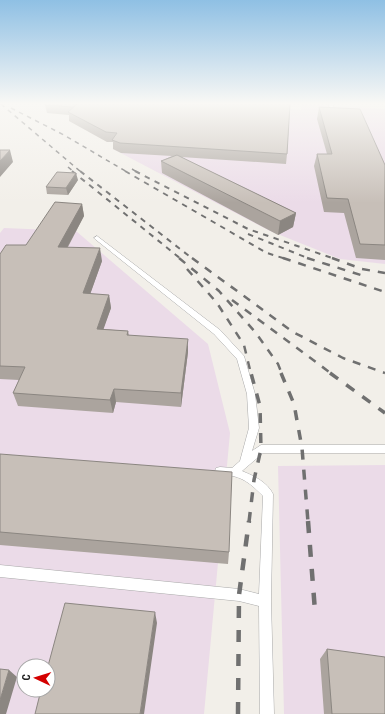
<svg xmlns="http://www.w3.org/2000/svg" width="385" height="714" font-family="'Roboto Condensed',sans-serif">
<rect width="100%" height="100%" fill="#f2efe9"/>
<!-- industrial -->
<path fill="#ebdbe8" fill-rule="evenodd" d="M302,104l83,5v155l-45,-5 -70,-28 -157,-82 5,-6 -7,-1 178,-33 12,1z
M4,228l72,3 132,113 22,89 -26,281h-204v-481zM24,666h24v24h-24z
M385,465v249h-101l-6,-248z"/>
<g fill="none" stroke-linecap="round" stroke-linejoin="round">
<defs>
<path id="lane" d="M329,104h4v8l-3,-1z
M97,236l123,94 24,26 11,38 4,34 -7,23 9,-6h124v8h-122l-21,18c12,5 25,11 31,23l-2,107 3,113h-14l-1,-108 -20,-5 -239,-24v-12l239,24 20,5 4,-98c-9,-9 -17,-17 -30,-20 -6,-1 -11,0 -17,-2l-1,-3 1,-3 4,-1 12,1 8,-7 9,-33 -2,-34 -10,-35 -23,-25 -119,-95 -1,-1z"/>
</defs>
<!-- lane casing -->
<use href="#lane" stroke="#a9a9a9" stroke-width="1"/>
<!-- lane -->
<use href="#lane" fill="#fff" fill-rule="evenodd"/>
<!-- rail-far4 -->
<path stroke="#707070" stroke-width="1.5" stroke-dasharray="4.5 4.5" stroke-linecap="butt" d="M1,104l80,68
M11,108l53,27 63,37
M68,167l6,5
M132,169l5,3"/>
<!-- rail-far3 -->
<path stroke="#707070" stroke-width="2" stroke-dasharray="5.5 5.5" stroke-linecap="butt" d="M72,171l109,88
M80,171l113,88
M125,171l142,82 19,6
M135,171l113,58 87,30
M248,234l62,25"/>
<!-- rail-far2 -->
<path stroke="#707070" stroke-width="2.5" stroke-dasharray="8 8" stroke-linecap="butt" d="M179,258l40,33 37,42 22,31 4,10
M192,258l101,74 50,26 42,15
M283,258l102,34
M307,258l60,19
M332,258l30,11 23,4
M187,269l30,34 27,42 7,29
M232,300l100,74"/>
<!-- rail-far1 -->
<path stroke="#707070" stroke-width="3.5" stroke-dasharray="10 10" stroke-linecap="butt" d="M281,373l13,31 8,44 6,74
M330,373l55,40
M249,522l5,-42 7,-31 -1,-43 -9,-33"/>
<!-- rail -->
<path stroke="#707070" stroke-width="4.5" stroke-dasharray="12 12" stroke-linecap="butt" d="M308,521l7,90
M238,714l1,-119 10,-74"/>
</g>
<!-- wall -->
<path fill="#aba49e" d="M290,104l-3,50 -1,10 -105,-7 115,56 -3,14 -15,8 -116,-62 -1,-12 11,-5 -51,-3 -8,-4v-7h-6l-38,-21v-6l-22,-2 -2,-8z
M319,107l66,58v95l-29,-2 -12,-45 -20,-1 -10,-46 3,-12h10l-10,-35z
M78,180l-10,15 -21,-1 -1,-7z
M82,204l2,12 -16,31 34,14 -12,33 19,1 2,13 -8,21 25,2 1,4 59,17 -7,55 -65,-5 -3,11 -95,-7 -5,-13 6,-13 -19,-1v-125l26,-9z
M0,454l229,98 -1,12 -228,-19z
M327,649l58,65h-61l-4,-55z"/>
<!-- shaded-wall -->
<path fill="#8b8681" d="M10,150l3,12 -13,15v-16z
M76,173l2,7 -10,15 -2,-7z
M82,204l2,12 -23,43 -3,-12z
M296,213l-3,14 -15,8 2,-14z
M100,248l2,13 -16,45 -3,-13z
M109,295l2,13 -12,34 -2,-13z
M188,339v13l-7,55v-14z
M114,389l2,13 -3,11 -3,-13z
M155,612l2,11 -13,91h-4z
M9,670l8,7 -11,37h-6v-14z"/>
<!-- building -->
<path fill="#c7bfb8" stroke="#8b8681" d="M47,104h30l-4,3 -28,-2z
M77,104h213l-3,50 -167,-11 -8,-3 5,-7 -11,-1 -38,-20z
M319,107l41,2 25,56v80l-25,-1 -12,-45 -21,-1 -10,-44h15z
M0,150h10l-10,11z
M177,155l119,58 -16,8 -119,-60z
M57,172l19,1 -10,15 -20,-1z
M55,202l27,2 -24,43 42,1 -17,45 26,2 -12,34 31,2 -1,4 61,4 -7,54 -67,-4 -4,11 -97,-7 12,-26 -25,-1v-112l6,-9h20z
M0,454l232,18 -3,80 -229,-20z
M65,603l90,9 -15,102h-105l6,-24h7v-24z
M327,649l58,8v57h-53z
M0,669l9,1 -9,30z"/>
<!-- sky -->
<linearGradient id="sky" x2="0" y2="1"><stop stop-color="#8fc0e4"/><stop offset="0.51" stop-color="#f9f8f5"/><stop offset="1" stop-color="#f9f8f5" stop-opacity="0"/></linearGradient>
<rect width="385" height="203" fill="url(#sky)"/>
<!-- north arrow -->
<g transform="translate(36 678) rotate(274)"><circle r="19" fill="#ffffff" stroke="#a7a7a7"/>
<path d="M0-3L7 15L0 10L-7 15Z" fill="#d40000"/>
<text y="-6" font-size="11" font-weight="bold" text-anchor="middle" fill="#222222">С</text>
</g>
</svg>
